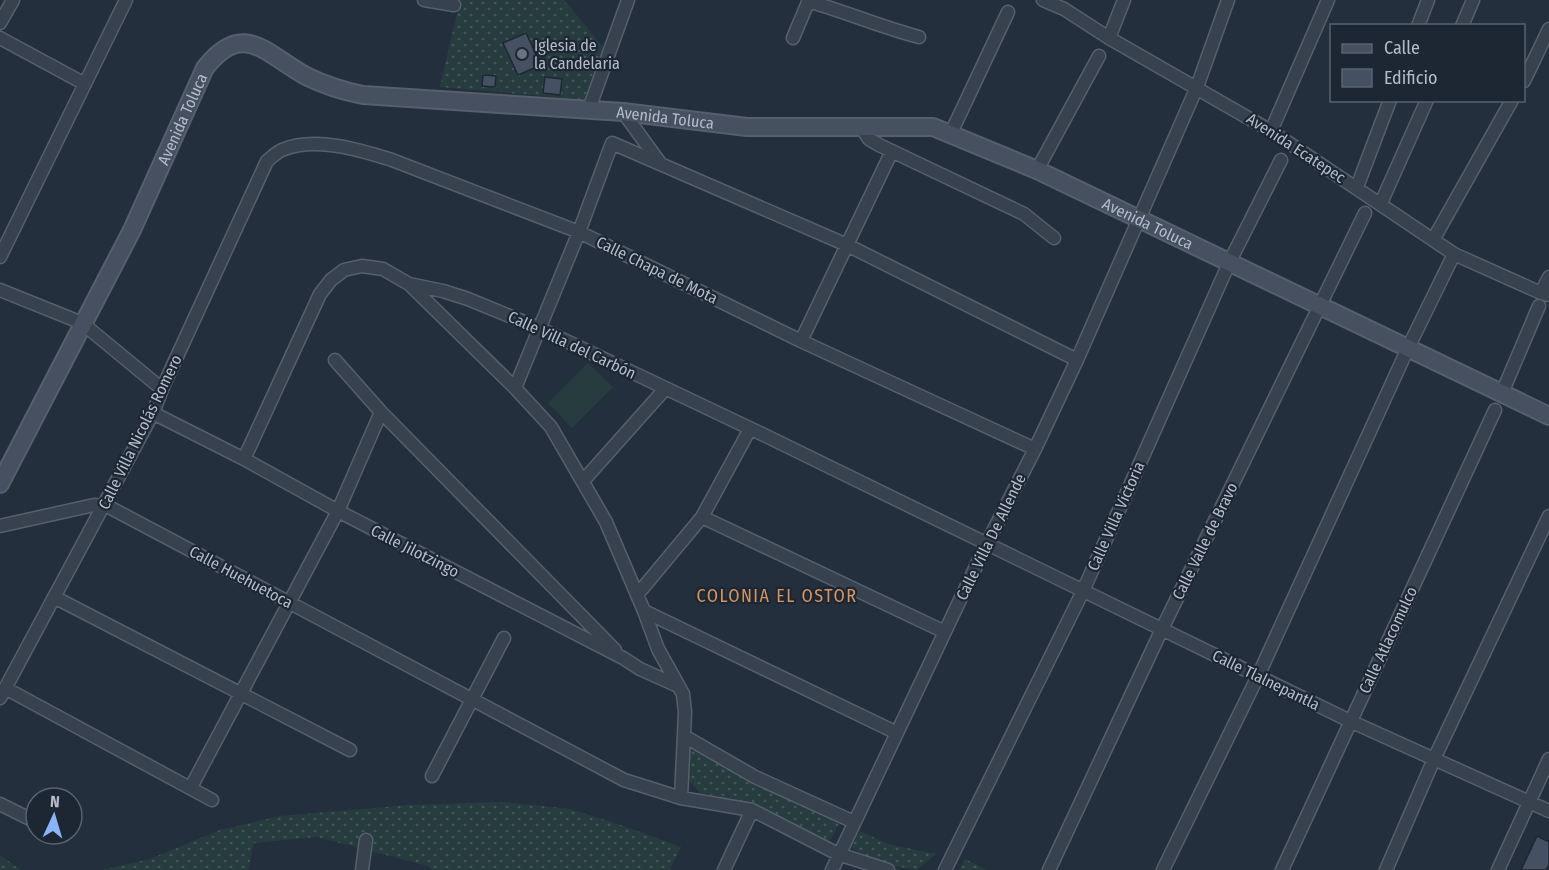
<svg xmlns="http://www.w3.org/2000/svg" width="1549" height="870" font-family="'Fira Sans Condensed',sans-serif">
<defs>
<pattern id="grass-dots" width="8" height="8" patternUnits="userSpaceOnUse" patternTransform="scale(1.5)"><rect width="8" height="8" fill="#263c3f"/><path d="M2 2h.1M6 6h.1" fill="none" stroke="#435659" stroke-width="1.8" stroke-linecap="round"/></pattern>
</defs>
<rect width="100%" height="100%" fill="#242f3e"/>
<!-- grass -->
<path fill="url(#grass-dots)" d="M460,0h104l40,48 -14,52 -150,-13z
M690,745l150,77 -11,21 -73,-38 -56,-12 -12,-14z
M503,802l67,7 48,15 63,23 -12,23h-236l-5,-4 -111,-29 -63,6 -6,27h-146l48,-11 70,-29 60,-14 130,-11z
M860,831l28,13 48,10 -19,16 -34,-6 -32,-16z
M0,855l21,15h-21z
M965,859l22,11h-28z"/>
<!-- pitch -->
<path fill="#263c3f" d="M588,363l25,24 -41,41 -24,-25z"/>
<!-- building -->
<path fill="#455162" stroke="#1f2835" stroke-width="1.5" d="M526,33l15,32 -23,10 -15,-32z
M483,75l13,1 -1,11 -13,-1z
M545,77l17,2 -2,16 -17,-2z
M1537,836l12,6v23l-3,5h-25z"/>
<g fill="none" stroke-linecap="round" stroke-linejoin="round">
<defs>
<path id="street" d="M424,0l30,5
M1043,0l21,9 45,29 162,93 183,123 87,39 8,2
M808,1c38,11 73,26 111,36
M0,23l13,-23
M1418,26l10,-26
M1462,26l11,-26
M0,38l85,46
M793,38l16,-38
M1109,38l15,-38
M1524,81l25,-52
M589,109l39,-109
M623,112l37,51
M861,127l8,12 10,6 145,69 30,24
M1271,131l57,-131
M951,133l57,-121
M1037,170l62,-114
M1357,187l33,-87
M1381,203l46,-103
M1433,240l79,-140
M0,257l126,-257
M410,285l105,103 36,39 55,95 38,89 14,38 25,45 2,18 -4,86
M0,290l82,33 80,66
M1541,293l8,-16
M801,341l91,-190
M335,360l46,52 234,238
M515,388l64,-156 33,-89 235,102 230,115
M1502,393l37,-87
M153,413l91,46 94,52 285,147 17,11 38,17
M244,459l76,-165 11,-14 13,-10 18,-4 21,3 26,15 34,7 25,8 73,30 221,105 588,287 199,90
M583,481l82,-92
M702,517l243,115
M0,526l94,-21 15,2 515,273 57,18 71,12 86,44 50,16
M637,595l65,-78 48,-88
M54,597l296,153
M644,611l253,122
M5,688l207,112
M0,698l153,-285 9,-24 105,-228c5,-4 10,-9 15,-11 34,-14 78,0 110,10l187,72 222,109 234,108
M684,736l71,41 99,45
M432,776l72,-138
M191,787l147,-276 43,-99
M0,804l36,18
M362,870l4,-30
M724,870l28,-60
M832,870l155,-327 48,-94 42,-89 120,-273 31,-87
M945,870l138,-279 147,-330 51,-101
M1049,870l113,-241 203,-416
M1163,870l95,-194 150,-328 46,-94
M1282,870l213,-460
M1386,870l48,-111 115,-243
M1498,870l51,-111"/>
<g id="secondary">
<path id="s1" d="M0,484l132,-254 73,-162c38,-49 61,-14 101,8 18,9 37,15 57,19l260,17 124,15h186l104,43 512,246"/>
</g>
</defs>
<!-- street casing -->
<use href="#street" stroke="#565f6c" stroke-width="15"/>
<!-- secondary casing -->
<use href="#secondary" stroke="#565f6c" stroke-width="20"/>
<!-- street -->
<use href="#street" stroke="#38414e" stroke-width="12"/>
<!-- secondary -->
<use href="#secondary" stroke="#465061" stroke-width="16"/>
</g>
<!-- markers -->
<circle fill="#6b7280" stroke="#1d2633" stroke-width="2" cx="522" cy="54" r="6"/>
<g text-anchor="middle" dominant-baseline="central" stroke-width="4.5" stroke-linejoin="round" paint-order="stroke">
<!-- poi labels -->
<g font-size="16" fill="#b4bcc9" stroke="#1d2633" text-anchor="start">
<text x="534" y="45">Iglesia de<tspan x="534" dy="18">la Candelaria</tspan></text>
</g>
<!-- street labels -->
<g font-size="16" fill="#b4bcc9" stroke="#1d2633">
<text stroke="none"><textPath href="#s1" startOffset="946">Avenida Toluca</textPath></text>
<text stroke="none"><textPath href="#s1" startOffset="408">Avenida Toluca</textPath></text>
<text transform="translate(1296 148) rotate(33)">Avenida Ecatepec</text>
<text stroke="none"><textPath href="#s1" startOffset="1450">Avenida Toluca</textPath></text>
<text transform="translate(657 270) rotate(26)">Calle Chapa de Mota</text>
<text transform="translate(572 345) rotate(25)">Calle Villa del Carbón</text>
<text transform="translate(140 432) rotate(-64)">Calle Villa Nicolás Romero</text>
<text transform="translate(1116 516) rotate(-66)">Calle Villa Victoria</text>
<text transform="translate(991 537) rotate(-64)">Calle Villa De Allende</text>
<text transform="translate(1205 541) rotate(-64)">Calle Valle de Bravo</text>
<text transform="translate(415 551) rotate(27)">Calle Jilotzingo</text>
<text transform="translate(241 577) rotate(28)">Calle Huehuetoca</text>
<text transform="translate(1388 640) rotate(-65)">Calle Atlacomulco</text>
<text transform="translate(1266 680) rotate(26)">Calle Tlalnepantla</text>
</g>
<!-- neighbourhood labels -->
<g font-size="18" letter-spacing="1.5" fill="#d59563" stroke="#1d2633">
<text x="777" y="596">COLONIA EL OSTOR</text>
</g>
</g>
<!-- legend -->
<rect x="1330" y="24" width="195" height="78" fill="#1d2633" stroke="#59626f" stroke-width="1.5"/>
<rect x="1342" y="44" width="30" height="9" fill="#465061" stroke="#59626f" stroke-width="1.5"/>
<text x="1384" y="54" font-size="18" fill="#b4bcc9">Calle</text>
<rect x="1342" y="69" width="30" height="18" fill="#455162" stroke="#59626f" stroke-width="1.5"/>
<text x="1384" y="84" font-size="18" fill="#b4bcc9">Edificio</text>
<!-- north arrow -->
<g transform="translate(54 816) rotate(4)"><circle r="28" fill="#1d2633" stroke="#59626f" stroke-width="1.5"/>
<path d="M0-4.5L10 22L0 15L-10 22Z" fill="#8ab4f8"/>
<text y="-9" font-size="16" font-weight="bold" text-anchor="middle" fill="#b4bcc9">N</text>
</g>
</svg>
